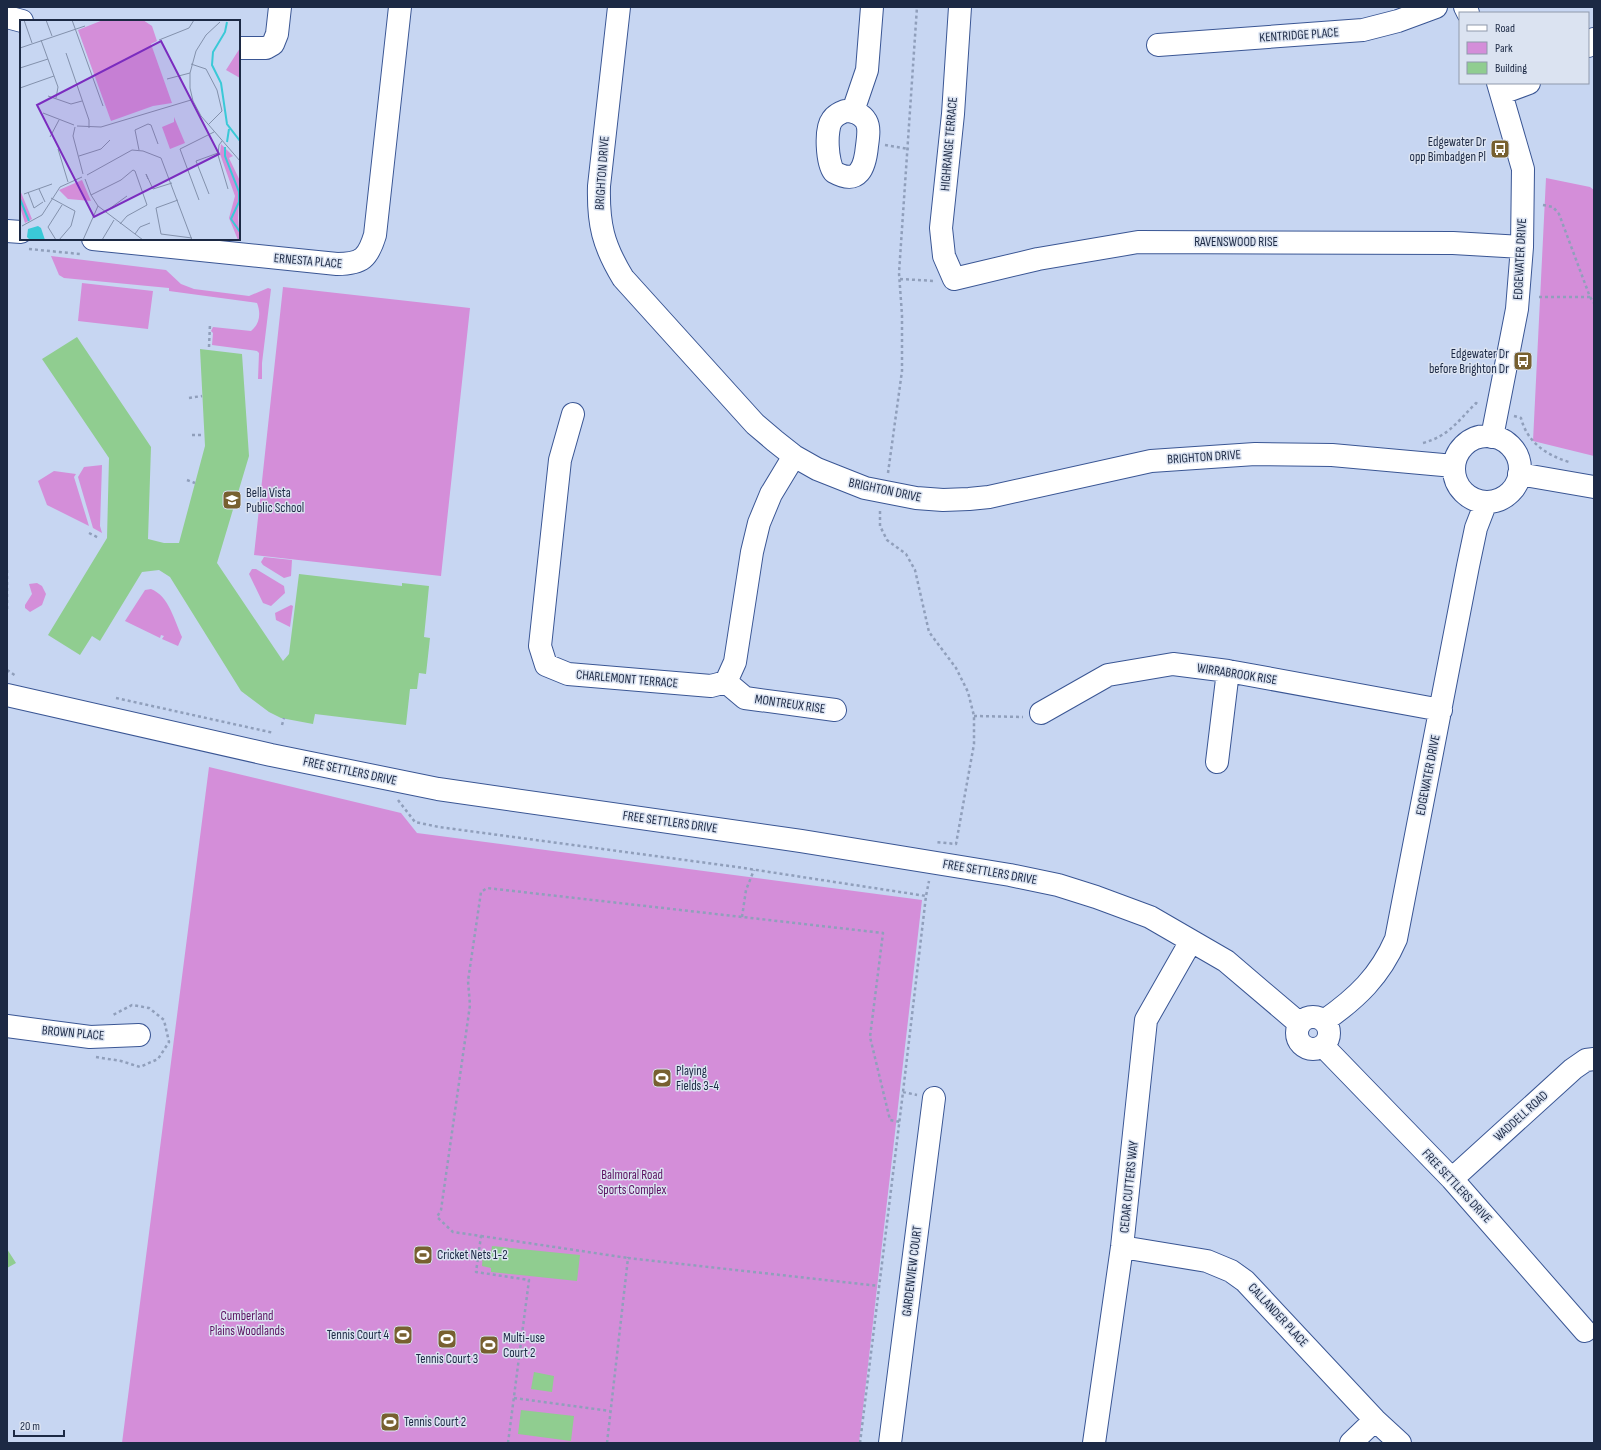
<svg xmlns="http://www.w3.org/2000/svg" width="1601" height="1450" font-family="'Sofia Sans Condensed',sans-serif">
<rect width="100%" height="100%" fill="#c7d6f2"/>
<!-- green -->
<path fill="#d48ed9" d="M1546,178l44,9 4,3v266l-61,-15z
M51,256l115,14 15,14 13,5 55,7 19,-8 3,1 -9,74v16h-4l1,-26 -2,-2 -45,-6 1,-12 -2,-2 2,-4 38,4c9,-7 10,-18 6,-28l-88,-12v-3l-105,-10 -5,-3z
M82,283l71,8 -5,38 -70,-8z
M283,287l187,21 -29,268 -187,-21z
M102,465l-2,61 2,7 -9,-5 -15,-51 6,-10z
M54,471l22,3 -2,3 15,49 -42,-21 -9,-24z
M264,557l28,3 -1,16 -7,2 -21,-13 -2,-3z
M252,569h4l28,17 1,7 -14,13 -8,-3 -14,-29z
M37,583l5,3 4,8 -4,11 -12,7 -5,-4v-3l7,-11 -3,-10z
M151,589c18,7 23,31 31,48l-4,9 -16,-7 2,-3 -3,-1 -1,3 -35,-17 20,-31z
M291,605l2,1 -3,21 -14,-7 -1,-7z
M209,767l192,46 16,20 505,67 -63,543h-737z"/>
<!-- building -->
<path fill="#90cd90" d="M77,337l74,110 -3,92 16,4h15l26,-97 -5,-97 42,5 7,102 -32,107 66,98 6,-7 10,-80 103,12v-3l27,3 -5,51 6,1 -4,36 -7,-1 -2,16h-7l-4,36 -91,-11 -2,10 -32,-6 -12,-6 -28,-21 -71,-114 -11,-7 -17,2 -42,69 -8,-5 -12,19 -32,-20 59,-97 2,-80 -67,-99z
M492,1246l88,9 -3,26 -86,-9v-4l-9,-2 1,-15 8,1z
M7,1249l9,14 -9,5z
M534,1372l20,4 -2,16 -21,-3z
M521,1410l53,6 -3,25 -53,-7z"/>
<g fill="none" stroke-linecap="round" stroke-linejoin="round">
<defs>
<path id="minor" d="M619,7l-20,179c-1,38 4,59 24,92l132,146 20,17 19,15 23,13 48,19 51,10 27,2 26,-1 20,-2 162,-36 104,-7 77,1 122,11
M960,7l-7,107 -12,114 3,28 10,23 84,-20 100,-17 315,1 69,4
M1465,7l3,6
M7,17l15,4
M1158,45l205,-15 35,-9 38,-14
M1588,46l6,-7
M239,48h27l7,-4 4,-10 3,-27
M1502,93l27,-10
M845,111c8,0 16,2 21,10 4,7 2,17 1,25 -2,21 -8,40 -33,26 -7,-9 -9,-43 -2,-52 3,-5 8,-7 13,-9z
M853,111l14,-41 5,-63
M7,231l14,1
M93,239l244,25c25,0 31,-6 38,-29l25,-228
M573,414l-13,46 -20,186 6,19 22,9 143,12 15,-4 9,-20 17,-110 7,-29 12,-29 23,-38
M1454 469a33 33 0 1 1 66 0a33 33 0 1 1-66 0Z
M1492,437l25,-128 5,-62 1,-78 -25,-86
M1519,474l75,13
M726,682l19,16 90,12
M7,695l264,60 167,34 363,52 209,34 48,10 38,12 54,20 76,44 74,63
M1041,713l67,-38 65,-11 55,7 213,39
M1217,762l11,-91
M1297 1033a16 16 0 1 1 32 0a16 16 0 1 1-32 0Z
M1324,1021c33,-23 56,-45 72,-82l72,-373 8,-38 10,-26
M7,1026l83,11 49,-2
M1323,1046l129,133 133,152
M1452,1179l121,-110 13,-9 8,-1
M1122,1247l85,14 24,10 14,10 130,139 25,23
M890,1443l44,-345
M1094,1443l28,-196 24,-227 45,-79
M1351,1443l24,-23"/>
</defs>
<!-- minor casing -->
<use href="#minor" stroke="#3a5694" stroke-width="24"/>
<!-- path -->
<path stroke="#909fbb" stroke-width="2.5" stroke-dasharray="3 3" stroke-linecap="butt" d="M885,145l24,4
M1543,205l10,2 6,7 31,83 4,6
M29,249l51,5
M900,279l35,2
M1539,297h51
M209,347l1,-23
M189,398l13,-2
M1514,416l7,2c6,24 25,37 48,44
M192,435h12
M1423,443c26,-7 35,-22 53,-40l3,2
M888,473l14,-102v-56l-3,-42 18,-266
M187,480l8,3
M880,511v15l7,14 19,14 9,16 14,62 27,36 12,24 6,24v28l-18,100 -20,-2
M89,533l10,5
M7,570v39
M7,670l9,6
M116,698l158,35
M974,716l49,1
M282,725l2,-7
M398,800l17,22 24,5 298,40 189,29
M742,917l4,-27 8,-20
M96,1057l25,4 19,6 18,-8 11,-17 -5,-22 -15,-12 -17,-3 -21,11
M903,1092l14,3
M481,1236l147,22
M514,1398l96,13
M508,1443l21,-163 -53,-8 5,-36 -28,-4 -16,-15 4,-7 29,-205 -2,-24 13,-89 6,-4 396,45 -13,104 20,83 10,2
M607,1443l21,-185 251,28
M860,1443l43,-351 23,-196 3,-15"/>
<!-- minor -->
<use href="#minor" stroke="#fff" stroke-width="22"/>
</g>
<!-- icons -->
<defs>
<symbol id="bus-square" viewBox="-11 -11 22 22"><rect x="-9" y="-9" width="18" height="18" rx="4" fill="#776030" stroke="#dbe3f1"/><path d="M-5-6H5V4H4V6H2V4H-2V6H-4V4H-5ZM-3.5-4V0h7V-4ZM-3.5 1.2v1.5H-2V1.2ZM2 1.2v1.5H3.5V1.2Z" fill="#fff"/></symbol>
<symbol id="school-square" viewBox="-11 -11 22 22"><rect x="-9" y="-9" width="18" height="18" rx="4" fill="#776030" stroke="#dbe3f1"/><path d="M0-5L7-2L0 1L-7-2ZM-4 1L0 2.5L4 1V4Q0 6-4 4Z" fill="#fff"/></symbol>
<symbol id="stadium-square" viewBox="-11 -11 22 22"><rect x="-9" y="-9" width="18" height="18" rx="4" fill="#776030" stroke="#dbe3f1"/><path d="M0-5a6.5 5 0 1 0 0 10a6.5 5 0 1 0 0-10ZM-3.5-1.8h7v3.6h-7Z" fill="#fff"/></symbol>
</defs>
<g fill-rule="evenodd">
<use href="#bus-square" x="1489" y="138" width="22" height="22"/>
<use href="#bus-square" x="1512" y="350" width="22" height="22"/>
<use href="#school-square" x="221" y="489" width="22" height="22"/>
<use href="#stadium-square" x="651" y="1067" width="22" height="22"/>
<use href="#stadium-square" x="412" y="1244" width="22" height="22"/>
<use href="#stadium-square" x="392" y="1324" width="22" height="22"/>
<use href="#stadium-square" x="436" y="1328" width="22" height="22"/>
<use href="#stadium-square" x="478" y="1334" width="22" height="22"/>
<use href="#stadium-square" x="379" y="1411" width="22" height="22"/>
</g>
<g text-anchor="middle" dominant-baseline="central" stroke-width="3" stroke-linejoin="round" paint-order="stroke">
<!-- street labels -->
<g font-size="13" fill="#1c2944" stroke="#dbe3f1">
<text transform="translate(1299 35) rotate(-4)">KENTRIDGE PLACE</text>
<text transform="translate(949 144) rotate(-85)">HIGHRANGE TERRACE</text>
<text transform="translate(602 173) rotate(-86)">BRIGHTON DRIVE</text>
<text x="1236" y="242">RAVENSWOOD RISE</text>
<text transform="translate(1520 259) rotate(-87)">EDGEWATER DRIVE</text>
<text transform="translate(308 261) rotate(5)">ERNESTA PLACE</text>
<text transform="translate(1204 457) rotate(-4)">BRIGHTON DRIVE</text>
<text transform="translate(885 490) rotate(12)">BRIGHTON DRIVE</text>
<text transform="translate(1237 674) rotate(9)">WIRRABROOK RISE</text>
<text transform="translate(627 679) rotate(5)">CHARLEMONT TERRACE</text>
<text transform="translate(790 704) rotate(8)">MONTREUX RISE</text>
<text transform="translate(350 771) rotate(12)">FREE SETTLERS DRIVE</text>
<text transform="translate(1428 775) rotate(-79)">EDGEWATER DRIVE</text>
<text transform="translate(670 822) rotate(8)">FREE SETTLERS DRIVE</text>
<text transform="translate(990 872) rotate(10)">FREE SETTLERS DRIVE</text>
<text transform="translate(73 1033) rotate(5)">BROWN PLACE</text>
<text transform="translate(1521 1116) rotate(-42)">WADDELL ROAD</text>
<text transform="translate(1457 1186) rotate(47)">FREE SETTLERS DRIVE</text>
<text transform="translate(1129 1187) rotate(-84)">CEDAR CUTTERS WAY</text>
<text transform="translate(912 1271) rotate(-83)">GARDENVIEW COURT</text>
<text transform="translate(1278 1315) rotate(47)">CALLANDER PLACE</text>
</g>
<!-- poi labels -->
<g font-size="13" fill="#1c2944" stroke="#dbe3f1" text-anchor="start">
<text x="1486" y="142" text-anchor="end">Edgewater Dr<tspan x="1486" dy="15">opp Bimbadgen Pl</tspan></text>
<text x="1509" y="354" text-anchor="end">Edgewater Dr<tspan x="1509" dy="15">before Brighton Dr</tspan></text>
<text x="246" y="493">Bella Vista<tspan x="246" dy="15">Public School</tspan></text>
<text x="676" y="1071">Playing<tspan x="676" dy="15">Fields 3-4</tspan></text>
<text x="437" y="1255">Cricket Nets 1-2</text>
<text x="389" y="1335" text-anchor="end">Tennis Court 4</text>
<text x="503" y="1338">Multi-use<tspan x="503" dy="15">Court 2</tspan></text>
<text x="447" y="1359" text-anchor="middle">Tennis Court 3</text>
<text x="404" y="1422">Tennis Court 2</text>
</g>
<!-- park labels -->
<g font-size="13" fill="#5a1060" stroke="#dbe3f1">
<text x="632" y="1175">Balmoral Road<tspan x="632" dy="15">Sports Complex</tspan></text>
<text x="247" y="1316">Cumberland<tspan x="247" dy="15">Plains Woodlands</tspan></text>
</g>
</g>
<!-- overview -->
<g transform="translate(20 20)">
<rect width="220" height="220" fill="#c7d6f2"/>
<path d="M83,0h40l9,6 5,15 -6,3 21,59 -19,3 -42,15 -33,-91zM220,28v30l-14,-8zM154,97l11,26 -15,6 -8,-22 12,-5zM201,124l12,12 -4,2 11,23 -2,37 2,22h-2l-9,-22 6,-22 -15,-42zM62,160l9,21 -23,-2 -9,-9zM0,170l12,29 -7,4 -5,-16z" fill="#d48ed9"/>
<path d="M18,206l3,2 4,12h-15l-3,-3 1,-8z" fill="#3ac9d7"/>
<path fill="none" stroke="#3ac9d7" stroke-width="2" d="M207,2l-2,10 -12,20 -1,13 9,18 6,41 13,17M207,122l2,-13M205,127v9l14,36v10l-8,17 9,13M0,179l9,22"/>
<path fill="none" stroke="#8391ac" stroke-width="1" d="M4,0l8,23M26,0l6,16M52,0l31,86M200,2l-14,13 -10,16 -6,22v15l3,13 8,15 39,45M21,20l17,47 -2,11M139,20l30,-12 5,-8M0,28l65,-22M46,33l23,67v8M171,44l15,5 11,21 5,21 -14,14M0,48l28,-9M147,59l23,-6M0,68l34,-12M28,76l23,8 11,-3M23,93l31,12M57,106l24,1 90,-27M55,107l-2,9 10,38M30,117l9,-17M202,121l-3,4 -1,10 10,34M38,129l10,33M119,130l-4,-20 13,-6 3,1 7,19M59,136l22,-7 9,-9M67,155l45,-25 11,1 18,7 31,82M65,159l6,16 7,11 45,34M128,159l-2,-5 7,15 19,-6M19,169l6,13M8,172l6,16 9,-6M4,174l28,-10M189,174l-13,-33 22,-8M71,175l30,-15 12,-10 2,1 12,34 -20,11 -7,8M31,178l24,13 -4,15 -12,14M158,180l-22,8 5,26 31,4M179,180l-19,-51 34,-17M85,192l22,-16M0,194v21M2,206l20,-11 18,-28 22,-10M115,214l5,-7 10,-4M36,220l-8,-13 14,-22M63,220l15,-34M82,220l12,-20"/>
<path fill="#7b2cbf" fill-opacity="0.15" stroke="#7b2cbf" stroke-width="2" d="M141,21l58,113 -125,63 -57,-112z"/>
<rect width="220" height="220" fill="none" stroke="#1c2944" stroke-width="2"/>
</g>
<!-- border -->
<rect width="1601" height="1450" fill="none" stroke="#1c2944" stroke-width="16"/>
<!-- legend -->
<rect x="1459" y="12" width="130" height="72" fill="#dbe3f1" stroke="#8f99ac"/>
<rect x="1467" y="25" width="20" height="6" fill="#ffffff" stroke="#8f99ac"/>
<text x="1495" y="32" font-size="12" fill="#1c2944">Road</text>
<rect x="1467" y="42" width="20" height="12" fill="#d48ed9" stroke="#8f99ac"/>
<text x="1495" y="52" font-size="12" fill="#1c2944">Park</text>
<rect x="1467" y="62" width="20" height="12" fill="#90cd90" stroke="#8f99ac"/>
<text x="1495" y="72" font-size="12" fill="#1c2944">Building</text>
<!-- scale -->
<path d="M14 1430v6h50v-6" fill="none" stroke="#1c2944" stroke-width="2"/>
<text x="20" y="1430" font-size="12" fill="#1c2944" stroke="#dbe3f1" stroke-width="3" paint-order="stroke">20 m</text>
</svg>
